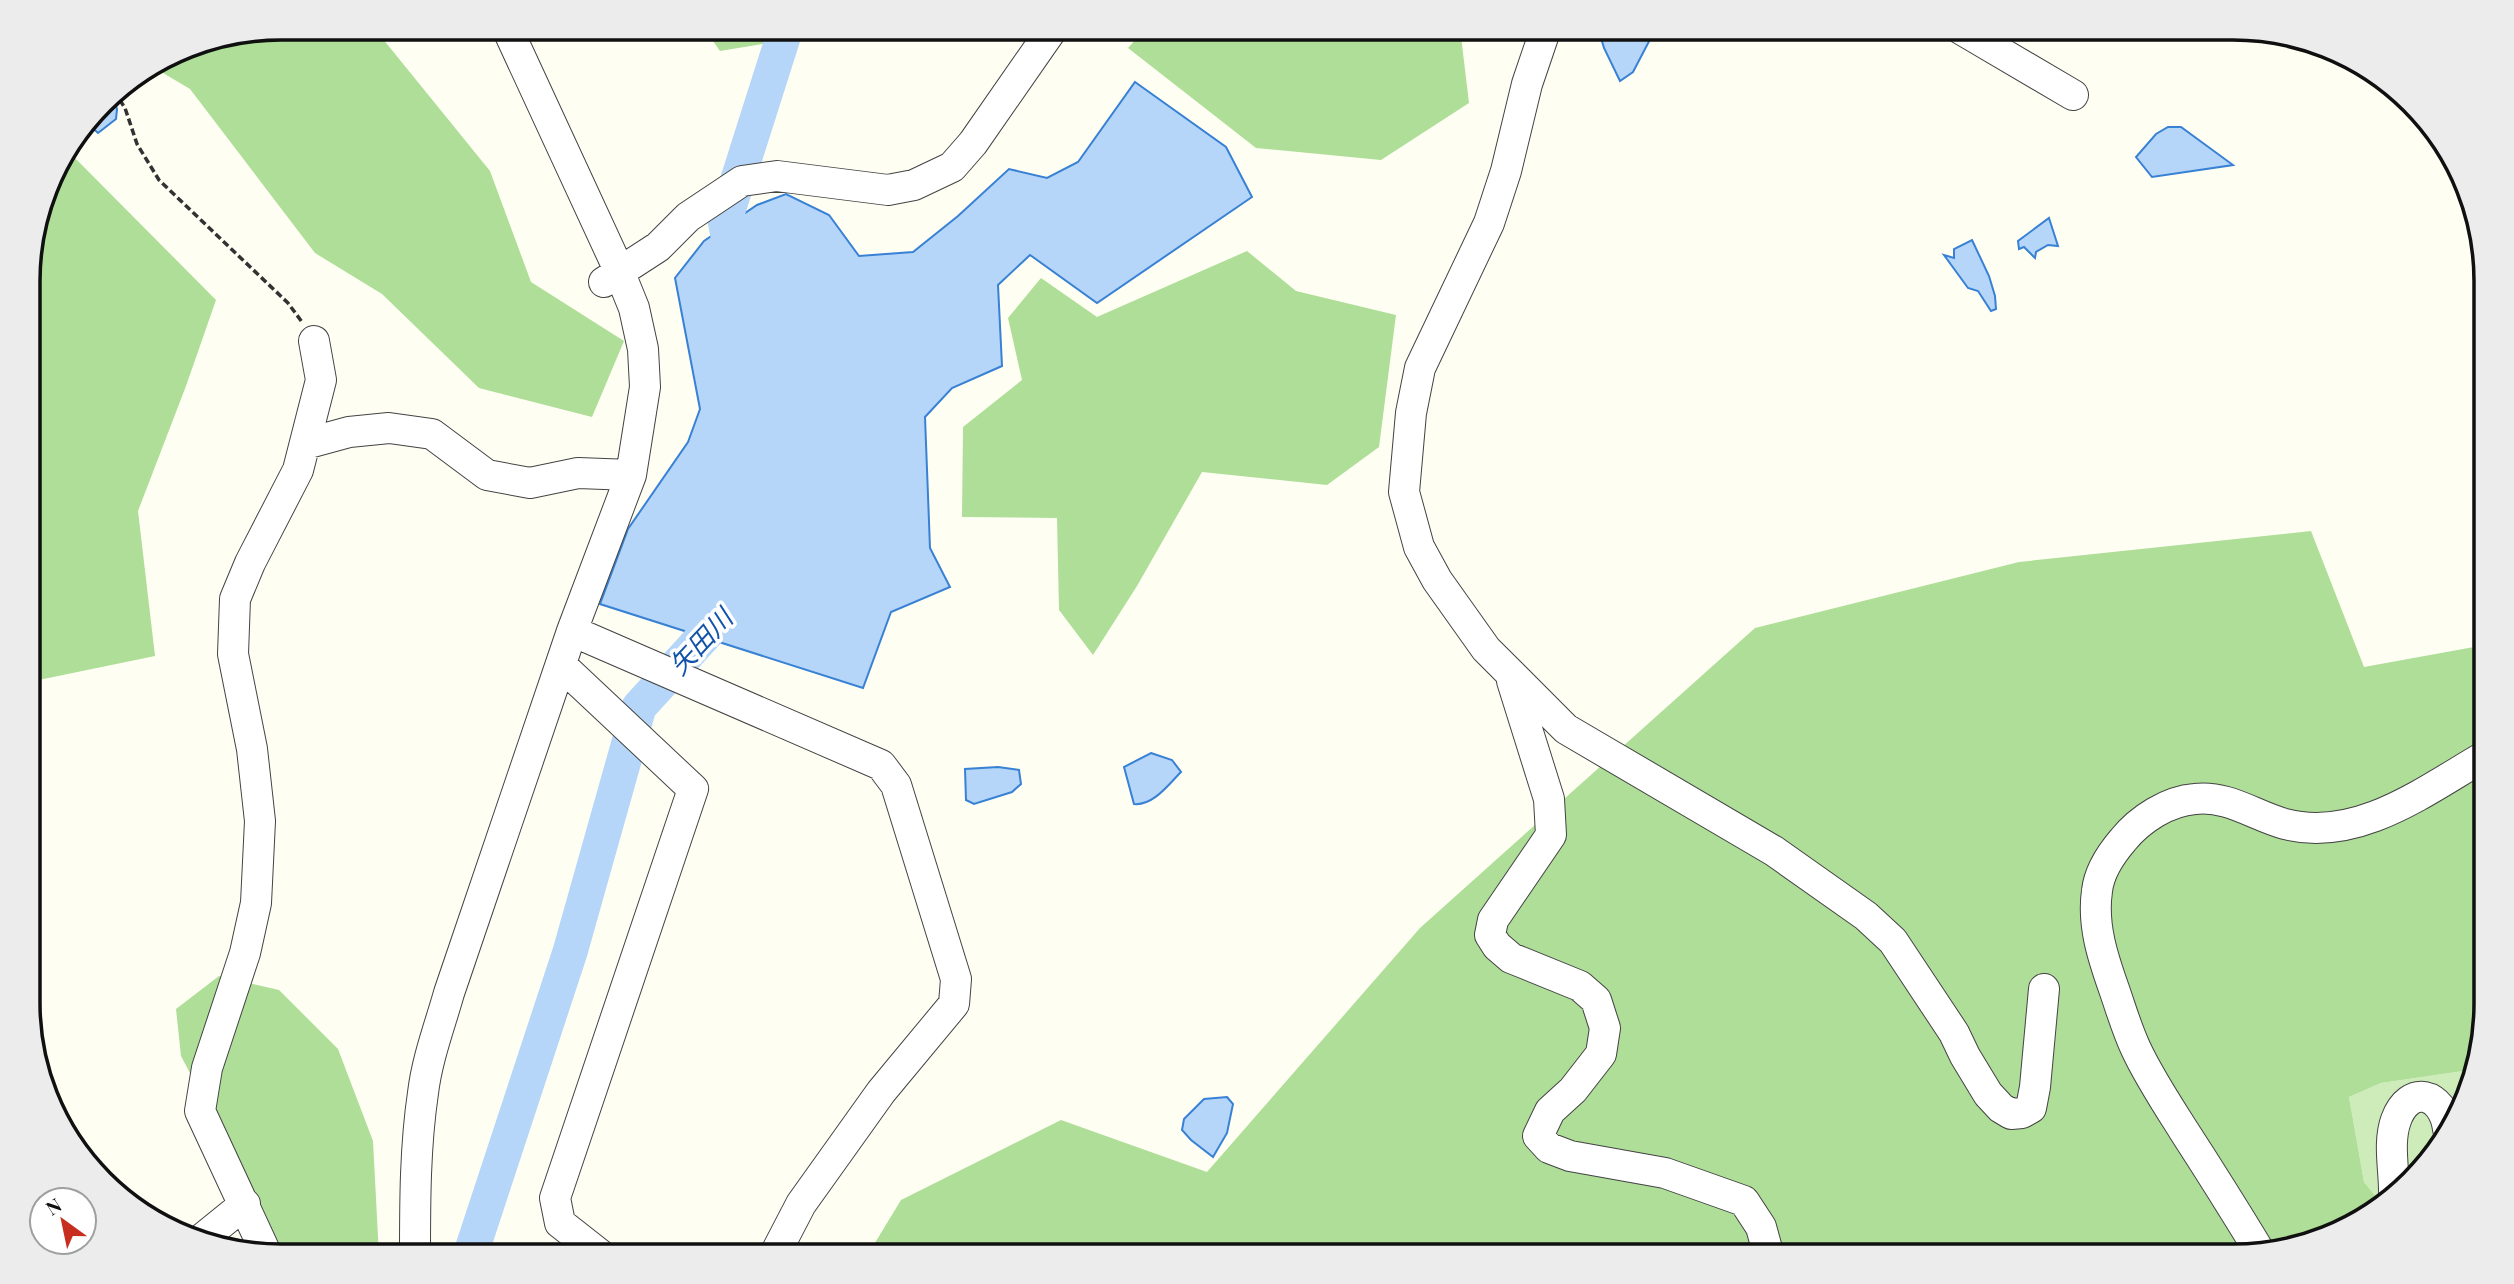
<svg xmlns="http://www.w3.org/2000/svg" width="2514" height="1284" font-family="'Playfair Display','Noto Sans JP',serif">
<rect width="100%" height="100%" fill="#fffef3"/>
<!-- green -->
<path fill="#cdecba" d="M2470,1070l-10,45 -78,89 -18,-22 -15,-85 32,-14z"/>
<!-- forest -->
<path fill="#aede98" d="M281,28h93l116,143 41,111 93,59 -32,76 -113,-29 -97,-94 -67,-41 -125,-164 -37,-22 32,-20z
M704,28h157l-141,23z
M1146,28h314l9,75 -88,57 -125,-12 -128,-100z
M68,151l148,149 -30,86 -48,125 17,145 -126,26v-418l25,-95z
M1247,251l49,40 100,24 -17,132 -52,38 -125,-13 -65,114 -44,69 -34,-45 -2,-92 -95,-1 1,-90 59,-47 -14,-62 33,-40 56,39z
M2311,531l53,136 121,-22 1,358 -16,67 -89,13 -32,14 15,85 18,22 -9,10 -124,41 -1382,1 34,-56 160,-80 146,52 213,-244 335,-300 264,-66z
M219,976l60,14 59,59 35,92 6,115h-93l-105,-200 -5,-47z"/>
<!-- water -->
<path fill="#b5d6f9" stroke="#3881d4" stroke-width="2" d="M1598,28h58l-23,44 -13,9 -16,-33z
M1135,82l91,65 26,50 -155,106 -67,-48 -32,30 4,81 -50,22 -27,29 5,131 20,39 -59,25 -28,76 -263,-84 28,-75 60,-87 12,-33 -25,-131 29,-37 53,-36 29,-11 43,21 30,41 54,-4 45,-36 51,-47 38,9 31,-16z
M112,93l5,16 -1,10 -18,14 -10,-9z
M2168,127h13l52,38 -81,12 -16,-20 20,-23z
M2049,218l9,28 -10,-1 -12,7 -1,6 -11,-11 -5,2 -1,-8z
M1972,240l17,36 6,20 1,13 -5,2 -13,-20 -10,-3 -24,-33 10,3v-9z
M1151,753l21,7 9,12c-13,13 -28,34 -47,32l-10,-37z
M998,767l21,3 2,14 -9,8 -38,12 -8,-4 -1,-31z
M1227,1097l6,7 -6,29 -14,24 -22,-17 -9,-10 2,-11 20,-20z"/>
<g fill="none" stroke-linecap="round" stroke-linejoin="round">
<!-- river -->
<path stroke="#b5d6f9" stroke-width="35" d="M735,273l-10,-53 61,-192
M470,1256l100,-304 69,-245 96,-105"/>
<defs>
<path id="minor" d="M1546,28l-19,56 -21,87 -17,52 -69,145 -9,45 -7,79 15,55 18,33 49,69 80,80 208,122 92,65 27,25 61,92 11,23 23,38 13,14 10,6 11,-1 9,-5 4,-21 9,-98
M1959,28l114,67
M604,282l54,-35 30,-30 54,-36 35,-5 111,14 26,-5 38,-18 21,-24 80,-115
M305,444l44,-12 40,-4 43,6 55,41 43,8 48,-10 53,2
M572,631l309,134 15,20 60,194 -2,25 -73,88 -80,112 -27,52
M561,665l132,124 -138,409 5,25 42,33
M1512,681l37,118 2,36 -58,85 -3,15 7,11 14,12 69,28 16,14 9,28 -4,26 -28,36 -23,21 -12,25 11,12 21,8 95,17 79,28 17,26 8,29
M2394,1191c0,-23 -6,-49 2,-71 13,-36 47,-28 52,9
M203,1238l42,-34
M2260,1252c-25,-41 -50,-81 -76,-121 -17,-27 -35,-54 -48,-82 -9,-19 -15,-40 -22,-60 -11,-31 -22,-64 -17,-98 2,-19 14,-37 26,-51 17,-21 45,-39 72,-41 33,-4 60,17 90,25 73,19 141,-34 200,-68
M266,1253l-66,-142 7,-43 38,-115 11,-50 4,-82 -8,-72 -19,-95 2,-55 15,-36 48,-93 23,-90 -7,-39
M415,1256c0,-54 0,-109 8,-163 4,-34 17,-68 26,-100l123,-362 59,-156 14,-88 -2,-38 -9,-41 -17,-42 -110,-238"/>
</defs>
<!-- minor casing -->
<use href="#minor" stroke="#434343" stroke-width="32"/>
<!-- path -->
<path stroke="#323232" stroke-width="3.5" stroke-dasharray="7 3.5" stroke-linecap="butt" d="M114,91l11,17 12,36 22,36 129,123 14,19"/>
<!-- minor -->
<use href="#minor" stroke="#fff" stroke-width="30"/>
</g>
<g text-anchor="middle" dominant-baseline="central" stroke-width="7" stroke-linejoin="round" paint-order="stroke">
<!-- water labels -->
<g font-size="26" font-style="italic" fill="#1153a9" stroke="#fff">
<text transform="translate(700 641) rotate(-47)">矢田川</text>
</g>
</g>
<!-- crop -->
<path d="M0 0H2514V1284H0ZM281 40H2233A241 241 0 0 1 2474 281V1003A241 241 0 0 1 2233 1244H281A241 241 0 0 1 40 1003V281A241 241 0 0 1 281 40Z" fill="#ececec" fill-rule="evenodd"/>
<path fill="none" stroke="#101010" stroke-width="3.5" d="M281 40H2233A241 241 0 0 1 2474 281V1003A241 241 0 0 1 2233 1244H281A241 241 0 0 1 40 1003V281A241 241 0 0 1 281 40Z"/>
<!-- north arrow -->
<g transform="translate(63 1221) rotate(327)"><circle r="33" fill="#ffffff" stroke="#9f9f9f" stroke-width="2"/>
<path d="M0-5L12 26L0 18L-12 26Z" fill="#c82e20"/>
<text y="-10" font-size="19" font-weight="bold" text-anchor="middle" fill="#101010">N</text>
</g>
</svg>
